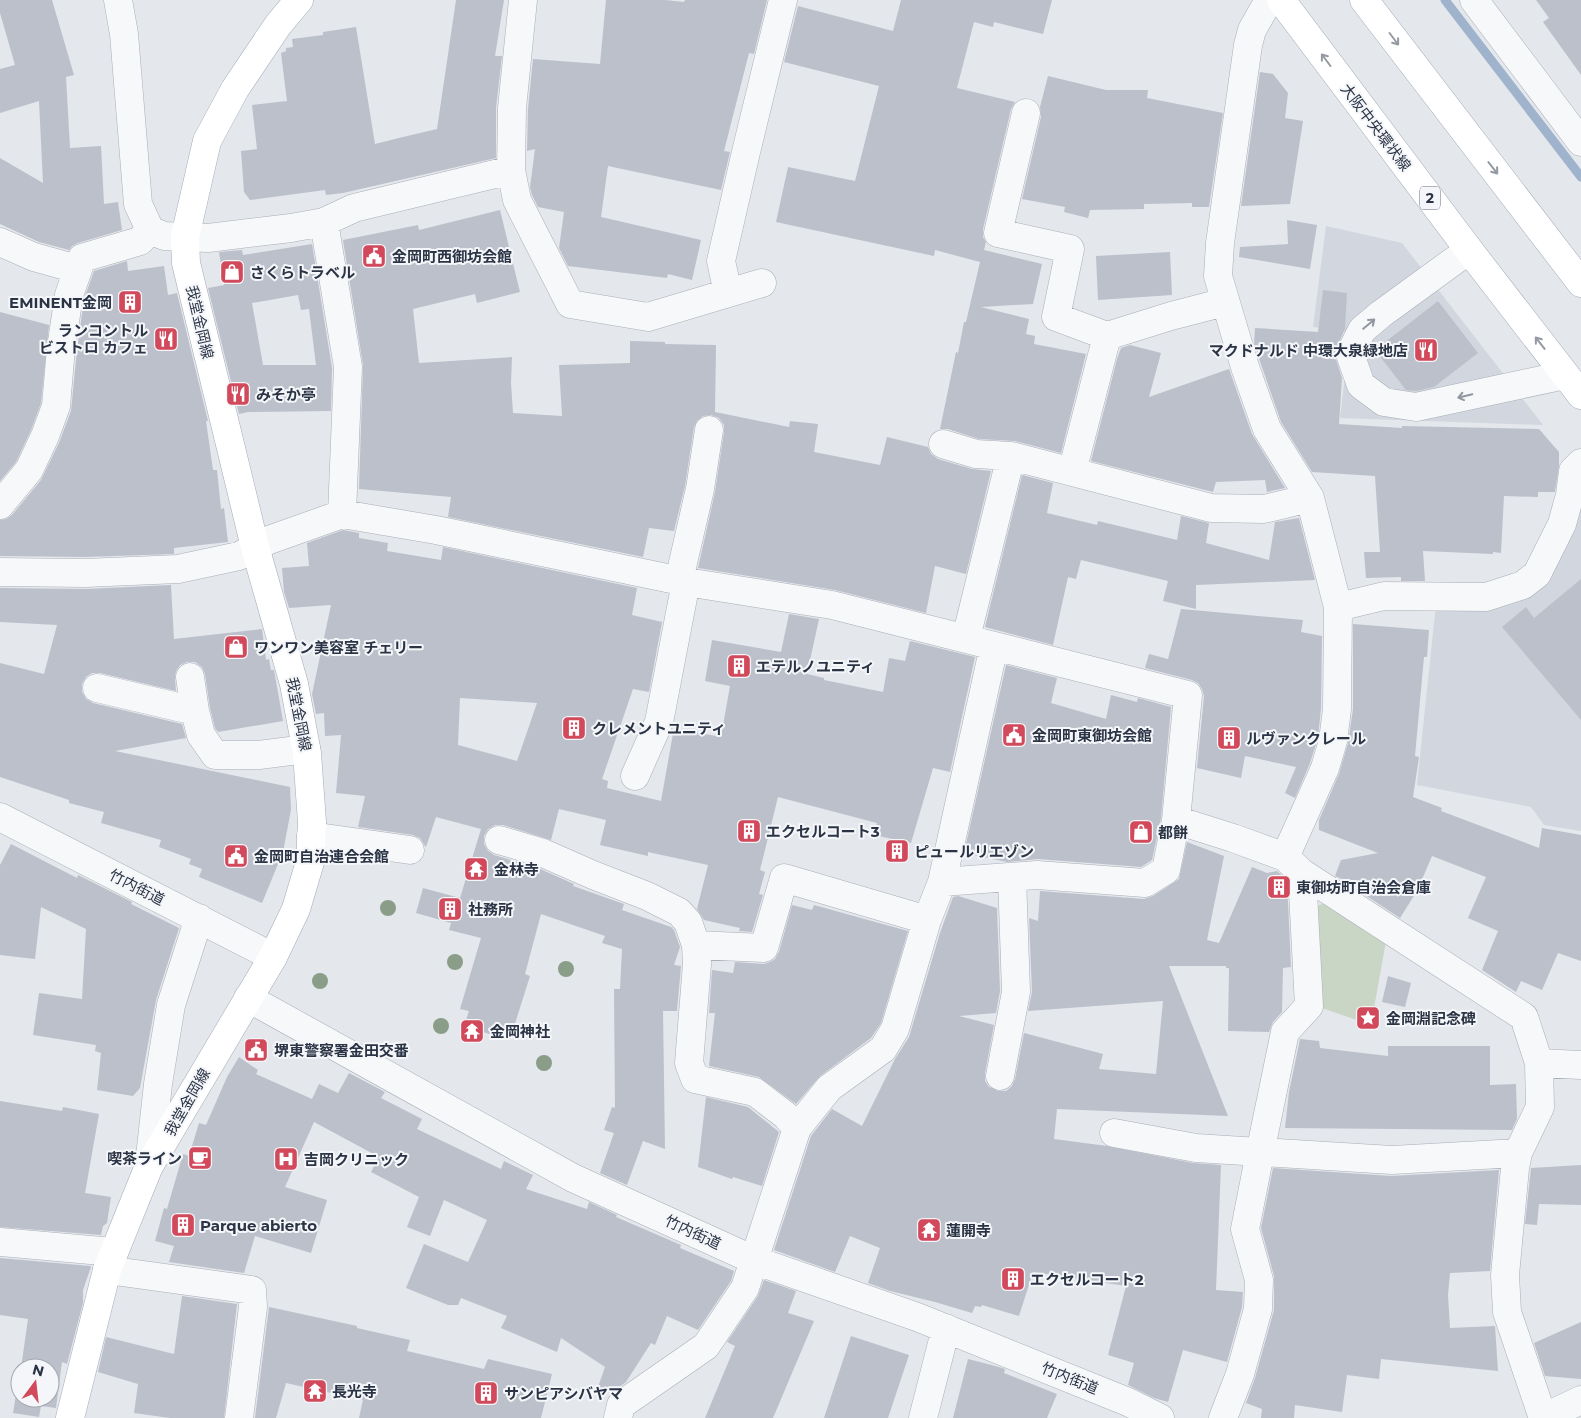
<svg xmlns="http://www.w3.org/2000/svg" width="1581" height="1418" font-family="Montserrat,'Noto Sans JP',sans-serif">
<rect width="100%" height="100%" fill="#e4e7ec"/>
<!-- built -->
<path fill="#d2d6de" d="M1326,226l76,17 141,182 -203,-7 10,-86 -37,-5z
M1581,491v340l-37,-6 -13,-18 -114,-22 19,-181 89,-9z"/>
<!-- green -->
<path fill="#c9d6c5" d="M1327,902l59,39 -15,84 -55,-19 -6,-97z"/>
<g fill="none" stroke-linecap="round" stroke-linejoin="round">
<!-- stream -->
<path stroke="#9fb4cc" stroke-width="9" d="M1445,0l136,177"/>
</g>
<!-- building -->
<path fill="#bbc0ca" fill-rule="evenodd" d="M0,0h52l22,75 -8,2 4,71 31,-2 3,58 14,-2 4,28 -44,13 -6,3 -3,4 -30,-8 -39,-18v-66l43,25 -4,-82 -39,12v-44l15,-4 -15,-52z
M456,0h48l-9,56h7l-6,52v50l-153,35 -17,2 -1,-5 -75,10 -6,-8 -3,-41 16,-2 -5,-44 35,-4 -6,-48 5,-2v-3l7,-1 -1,-8 31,-4v-3l33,-5 19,117 28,-7 34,-8z
M606,0h59l19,2 1,-2h82l-13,54 -5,-1 -25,98 6,1 -9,38 -113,-24 -7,51 100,23 -9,40 -24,-6 -1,4 -99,-12 -9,-18 5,-36 -26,-5 -6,-12 -2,-8 5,-38 -8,2 1,-42 5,-50 67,5z
M901,0h151l-9,34 -49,-12 -1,5 -19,-5 -17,66 58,14 -4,7 -28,120v8l3,5 -2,8 58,14 -9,40 -52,3 48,12 -3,15 9,2 -1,8 52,10 -25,99 -46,-12 -36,-2 -31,-10h-8l16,-77 2,1 6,-31h2l14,-60 -45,-12 -1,6 -158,-34 12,-55 67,14 24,-95 -95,-24 14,-56 95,25z
M1536,0h45v75l-38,-53 6,-4z
M1260,72l13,2 15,19 -3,25 18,3 -13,83 -49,2z
M1048,76l58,14h42l-1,8 76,15 -14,94h-17v-4l-48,1v5l-54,1 -2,8 -24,-6 1,-5 -43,-8 19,-82 -1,-10z
M500,210l20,82 -43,11 -2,-9 -62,15 6,54 93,-6 -1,26 2,30 49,3 -3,-51 71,-2v-22l35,1v2l51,1 -1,67 74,15 1,-6 28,3 -4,28 66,13 7,-28 41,10 3,7 7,5 34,10 19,2 -25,103 -31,-8 -9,47 -91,-23 -137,-22 17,-76 9,-60v-7l-5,-7 -8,-3 -8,1 -6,5 -3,6 -9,59 -11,45 -25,-3 -6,29 -195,-40 3,-20 -92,-8 4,-124 -20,-125 75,-15 1,5z
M1287,220l30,5 -7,44 -71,-12 1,-10 48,-3z
M312,244l20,124 -1,43 -83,1 -9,2 -31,-126 16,-3 -5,-33 23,-2 1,5zM298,295l3,15 8,-1 7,56h-53l-11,-62z
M1170,252l2,43 -74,5 -2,-44z
M127,261l1,10 36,-5 4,29 9,-2 31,128h-2l7,49h4l4,39 3,-1 4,34 -54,6v6l-89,3 -85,-1v-36l6,-1 6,-4 29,-35 18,-37 12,-32 6,-61 7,-51 10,-28z
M1323,290l24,3 -2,36 -11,24 8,25 -3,46 63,4v-2l137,3 20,23v14l-4,26h-17v5l-34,-1 -3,57 -8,-1v2l-70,-3 2,30h-24v-4l-35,1 -2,-26h16l-5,-76 -63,-4 -31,-50 -27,-78 1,-16 63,4z
M1438,301l40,52 -44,34 -18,4 -10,-1 -31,-40z
M0,312l49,13 -8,78 -10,27 -15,32 -16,19z
M1130,345l31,8 -12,44 80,-28 23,65 33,54 -18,4 -2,-12 -49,2 -3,10 -122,-31 26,-102 4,-11z
M1022,475l31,8 -6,30 50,12 1,-4 79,19 4,-24 28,7 -3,20 63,17 6,-38 24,-4 16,62 -119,5v24l-33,-8 5,-20 -87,-21 -5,19 -8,-2 -15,68 -68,-18z
M343,530l16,3v5l29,5 -1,8 54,9 2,-13 194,41 -5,27 30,7 -13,70 -16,-3 -31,90 6,2 -1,7 54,13 13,-73 47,9 9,-51 -25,-5 7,-41 69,12 8,-38 30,5 -12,55 17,4v2l59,12 6,-34 16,3 5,-20 65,16 -25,115 -17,-4 -22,75 -37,-8 3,-12 -99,-26 -18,73 5,2 -6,22 4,1 -11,37 -13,-1 1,-3 -36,-8 -7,-11 11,-44 -60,-13v4l-48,-11 6,-25 -47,-11 -8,31 -48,-15h-8l-7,4 -4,7v8l4,7 6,4 44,13 36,16 -1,2 51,18 -2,6 49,17 3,3 6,17 -6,18 7,1 -4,45h-14l2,138 -22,-8 -16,44 -27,-12 14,-40 -10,-3 8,-23 3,1 -1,-119h6l2,-40 -20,-6 3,-7 -64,-22 -16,60 5,2 -17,54 -11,-3 -3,10 -35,-11 5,-15 -9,-2 21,-71 -32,-8 2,-7 -35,-10 7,-25 37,10 21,-69 -45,-12 -10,30 -1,-1 -5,-8 -7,-3 -55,-8 7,-31 -29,-3 5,-58 -16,1 -1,-23 -8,1 -4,-20 19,-89 -42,3 -5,-16 -2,-24 27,-2 -2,-23zM460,698l77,5 -20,58 -59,-16z
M1581,579v141l-79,-93 24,-20 8,11z
M171,585l3,54 88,-10 4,31 3,-1 2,11h3l9,51 -65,11 -3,-4 -5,-20 -5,-34 -3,-7 -7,-5h-8l-7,3 -4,6 -1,8 1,12 -76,-18h-8l-6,4 -4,7v8l4,7 7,4 89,21 4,14 -71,13 175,36 1,23 -8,42 -21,51 -63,-26 3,-8 -13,-5 2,-5 -32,-12 2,-7 -60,-17 3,-11 -35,-9v-3l-69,-23v-114l44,11 13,-49 -57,-3v-34l86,1z
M1181,609l122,11 -2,12 21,4 -1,72 -3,30 -8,25 -15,35 -10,-5 11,-26 -51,-11 -4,22 -44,-10 7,-72 -2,-7 -4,-6 -6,-3 -47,-12 4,-14 19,5z
M1353,624l76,6 -2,27h-3l-9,99 4,1 -6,40 29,11 -1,3 98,37 3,-20 39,7v126l-23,-8 -16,37 -21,-9 -5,11 -34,-22 16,-39 -30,-13 18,-41 -54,-21 -15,35 -17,27 -41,-27 2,-3 -26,-12 6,-16 37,-7 -59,-23v-10l20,-46 9,-31 5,-34z
M1006,665l51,13 -6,25 55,16 5,-24 26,7 1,-4 33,9 -10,111 -9,42 -11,7 -103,-8 -31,3 -43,-9z
M1187,842l37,14 -17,84 12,3 33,-76 15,6 10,-2 10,9 4,87 -8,1 -1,44 -9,10 -4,10 -41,-1 1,-63h-3v-2h-57l59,150 -171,-7 -3,30 53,7 86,17 28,2 -5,125 27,2 -1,15 -15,55 -44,-12 -15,52 -14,-4 -26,-13 6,-22 -26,-8 18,-69 -93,-14 -14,44 -37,-11 -1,2 -6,-1 -3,7 -37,-11 -45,-11 -22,-8 12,-35 -30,-12 -15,36 -61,-22 37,-114 21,-27 30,17 33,-67 14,-22 31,-104 13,-36 5,-1 39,12 3,83 -4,22 -37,3 35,9 -9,48v8l4,6 9,4h8l6,-5 3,-7 9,-46 79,21 -4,15 57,5 7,-73 -135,10 4,-19 -3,-74 9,3 2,-30 104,8 9,-3 26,-17z
M11,844l66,34 1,-3 54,27 -1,2 48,24 -23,72 -16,88 -7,8 -36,-6 4,-37 -6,-2 1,-6 -63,-10 6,-42 43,6 4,-70 -45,-22 -6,52 -35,-4v-90z
M792,905l20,5 2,-5 94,26 -27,92 -10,15 -51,38 -24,28 -37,-27 -50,-11 6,-53h-6l3,-43 21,3 2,-11 29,2 6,-2 5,-3 4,-7z
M1388,976l23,7 -6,24 -23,-5z
M1300,1039l19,2 1,7 68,8v-10h102v39l26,-1 1,35 -5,11 -227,-2 4,-36z
M239,1057l19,13 -2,4 56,25 7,-15 19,9 11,-20 36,19 -4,6 41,21 -5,10 84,40 3,-8 29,14 -7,14 61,20 2,-7 28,13 -1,2 65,28 -1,3 54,23 -3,10 -33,49 -31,-14 -12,29 -4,-2 -25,39 -15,11 -13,-6 7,-20 -44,-29 -4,14 -56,-24 6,-12 -46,-18 -3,7h-10l-42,-17 18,-44 44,18 19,-42 -43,-20 -14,36 -23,-9 12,-30 -48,-25 8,-15 -65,-35 -29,65 42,13 -16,53 -56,-17 -11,37 -75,-11 5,-16 -19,-5 9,-33 3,1 16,-55 6,2 10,-33 7,2 21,-48z
M706,1097l42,10 31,25 -17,54 -29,-9 -1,2 -34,-12z
M0,1101l62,10 1,-4 36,7 -14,79 26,4 -4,26 -4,3 -2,9 -101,-8z
M1581,1165v40l-42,-1 -2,21 -12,-1 6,-56z
M1273,1168l118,8 108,-6 -9,101 -40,2 -2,22 2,33 45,-2 3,45 -117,-12 -2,20 -32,-4 -5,37 -47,-7 -1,13h-33l1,-9 -16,-6 9,-25 19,-68v-34l-13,-48z
M0,1258l90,8 1,1 -8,23v13l-16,61 -5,-2 -6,46 -15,-2 -2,11 -26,-4 7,-43v28h30v-30h-29l7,-49 -28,-4z
M764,1280l32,11 -8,22 26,8 -41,97h-68l30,-72 -8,-4 31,-46z
M182,1296l55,8 -13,114h-54l-36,-5 4,-29 -40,-12 8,-35 68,17z
M269,1307l88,19v2l53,12 -3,11 77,18 4,-10 64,15 -11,44h-182l4,-18 -77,-17 -10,35h-21z
M1581,1322v57l-36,-3 -11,-33z
M851,1336l58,19 -21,63h-64z
M968,1359l31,8 6,2 -1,4 53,21 -10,24h-94z"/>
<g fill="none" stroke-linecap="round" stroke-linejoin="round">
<defs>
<path id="minor" d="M118,0l6,34 14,170 12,26 14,6 44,2 83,-10 33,-6 30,-14 157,-38
M523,0l-11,108 -1,62 6,30 53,104 78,13 114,-34
M1269,0l-17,30 -4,15 -28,198 -2,33 27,91 22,62 43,69 28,109 -1,102 -4,32 -8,27 -40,89
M1474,0l107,142
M1026,113l-28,120 72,16 -14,68 51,19 64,-20 54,-14
M324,222l24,145 -6,147
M0,242l34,15 43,12
M1469,250l-88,64 -19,16 -12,24 11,31 23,17 32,5 149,-32
M728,293l-7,-32 25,-109 37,-152
M943,444l33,10 35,2 200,52 53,1 46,-11
M1072,472l35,-136
M0,505l29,-35 16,-34 11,-30 5,-58 8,-53 13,-37 58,-17 10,-11
M0,572l85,1 93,-4 61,-13 30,-16 73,-26 94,16 250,52 146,23 356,90 -12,125 -10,50 -21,13 -108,-8 -95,7
M679,580l21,-91 9,-59
M1338,607l46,-11 102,1 37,-12 14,-11 25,-50 8,-29 3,-24 8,-8
M966,638l45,-182
M190,677l5,34 6,24 14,20h44l47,-6
M97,688l98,23
M635,776l24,-54 27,-140
M0,817l273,140
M1176,820l57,18 52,19 17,16 222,144 15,46 1,44 -22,46 -3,15 -10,107 2,37 36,106
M311,836l99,14
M499,840l44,13 50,22 54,21 32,16 9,10 8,23 1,19 -8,99 6,16 60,13 30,23 12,13
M696,945l68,3 20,-70 143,42
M248,998l325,180 181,82 163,57 211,85 32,16
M1539,1063l42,2
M1000,1076l16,-84 -4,-115
M1114,1133l82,15 196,12 126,-7
M149,1166l9,-82 13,-79 28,-87
M0,1242l113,10
M107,1270l145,20 1,17 -14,111
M618,1418l3,-13 85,-59 39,-58 52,-160 32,-40 54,-39 12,-20 32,-109 15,-38 52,-236
M923,1418l23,-90
M1223,1418l17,-44 18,-65 1,-29 -14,-51 15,-76 25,-121 24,-26 -7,-133
M1543,1418l38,-18"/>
<path id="major" d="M1281,0l188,250 112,145
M1364,0l217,283
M70,1418l37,-148 42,-104 124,-209 23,-48 14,-47 2,-40 -5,-69 -13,-69 -39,-137 -69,-284 -1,-26 22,-96 28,-52 43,-64 21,-25"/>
</defs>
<!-- minor casing -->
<use href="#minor" stroke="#a9aeb7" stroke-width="29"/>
<!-- major casing -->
<use href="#major" stroke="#a3abb8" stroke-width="29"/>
<!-- minor -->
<use href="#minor" stroke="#f7f8fa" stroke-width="28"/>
<!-- major -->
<use href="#major" stroke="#fff" stroke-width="28"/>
</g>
<!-- trees -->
<g fill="#899d89">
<circle cx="388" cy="908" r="8"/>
<circle cx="455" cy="962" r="8"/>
<circle cx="566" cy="969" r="8"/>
<circle cx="320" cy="981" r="8"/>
<circle cx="441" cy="1026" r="8"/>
<circle cx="544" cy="1063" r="8"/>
</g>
<!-- one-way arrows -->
<defs><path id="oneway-shaft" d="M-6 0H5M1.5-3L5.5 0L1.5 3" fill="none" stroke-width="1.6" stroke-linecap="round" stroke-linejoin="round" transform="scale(1.25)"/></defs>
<g stroke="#959aa2">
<use href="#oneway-shaft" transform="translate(1394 39) rotate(53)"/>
<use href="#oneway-shaft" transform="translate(1326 60) rotate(-127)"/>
<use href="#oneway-shaft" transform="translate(1493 168) rotate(52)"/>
<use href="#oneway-shaft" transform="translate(1540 343) rotate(-128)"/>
</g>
<g stroke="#9196a0">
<use href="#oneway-shaft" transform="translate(1369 324) rotate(-40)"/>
<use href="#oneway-shaft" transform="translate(1465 396) rotate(167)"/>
</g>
<!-- icons -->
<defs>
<symbol id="civic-square" viewBox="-11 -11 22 22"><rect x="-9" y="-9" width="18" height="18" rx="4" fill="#d1495b" stroke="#f4f6f9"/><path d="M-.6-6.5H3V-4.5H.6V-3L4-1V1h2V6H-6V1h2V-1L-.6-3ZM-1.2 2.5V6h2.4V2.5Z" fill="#fff"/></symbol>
<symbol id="shop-square" viewBox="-11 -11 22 22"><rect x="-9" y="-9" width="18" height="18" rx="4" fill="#d1495b" stroke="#f4f6f9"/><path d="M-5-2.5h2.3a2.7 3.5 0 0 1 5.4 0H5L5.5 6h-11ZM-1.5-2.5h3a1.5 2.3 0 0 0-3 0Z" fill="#fff"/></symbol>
<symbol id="building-square" viewBox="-11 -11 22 22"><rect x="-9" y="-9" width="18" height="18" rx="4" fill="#d1495b" stroke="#f4f6f9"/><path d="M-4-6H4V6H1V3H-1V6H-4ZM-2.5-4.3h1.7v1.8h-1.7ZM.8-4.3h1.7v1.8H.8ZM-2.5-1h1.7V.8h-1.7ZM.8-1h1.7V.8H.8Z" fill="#fff"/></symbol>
<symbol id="restaurant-square" viewBox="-11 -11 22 22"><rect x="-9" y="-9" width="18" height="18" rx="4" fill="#d1495b" stroke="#f4f6f9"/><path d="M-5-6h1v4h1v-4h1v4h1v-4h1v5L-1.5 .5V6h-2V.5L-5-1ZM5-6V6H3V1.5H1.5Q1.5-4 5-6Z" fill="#fff"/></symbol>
<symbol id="temple-square" viewBox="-11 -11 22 22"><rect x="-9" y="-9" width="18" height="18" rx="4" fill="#d1495b" stroke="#f4f6f9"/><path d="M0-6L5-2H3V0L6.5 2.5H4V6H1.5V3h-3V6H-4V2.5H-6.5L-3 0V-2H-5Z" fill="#fff"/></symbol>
<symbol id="sight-square" viewBox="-11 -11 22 22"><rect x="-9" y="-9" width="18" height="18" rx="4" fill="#d1495b" stroke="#f4f6f9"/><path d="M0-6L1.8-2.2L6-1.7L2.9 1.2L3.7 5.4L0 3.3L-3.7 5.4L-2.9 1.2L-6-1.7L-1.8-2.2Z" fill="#fff"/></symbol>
<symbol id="cafe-square" viewBox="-11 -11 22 22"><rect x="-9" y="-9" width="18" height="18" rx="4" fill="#d1495b" stroke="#f4f6f9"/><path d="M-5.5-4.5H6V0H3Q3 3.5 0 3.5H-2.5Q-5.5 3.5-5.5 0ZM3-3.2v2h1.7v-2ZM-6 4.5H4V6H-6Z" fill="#fff"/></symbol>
<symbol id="hospital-square" viewBox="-11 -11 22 22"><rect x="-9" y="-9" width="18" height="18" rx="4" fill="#d1495b" stroke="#f4f6f9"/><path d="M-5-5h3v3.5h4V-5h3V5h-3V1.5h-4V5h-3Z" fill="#fff"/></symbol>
</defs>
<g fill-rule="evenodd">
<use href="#civic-square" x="360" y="242" width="28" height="28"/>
<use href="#shop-square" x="218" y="258" width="28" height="28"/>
<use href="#building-square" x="116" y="288" width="28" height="28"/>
<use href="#restaurant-square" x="152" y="325" width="28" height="28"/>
<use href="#restaurant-square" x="1412" y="336" width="28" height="28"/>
<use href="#restaurant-square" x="224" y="380" width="28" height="28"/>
<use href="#shop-square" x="222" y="633" width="28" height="28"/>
<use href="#building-square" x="725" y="652" width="28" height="28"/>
<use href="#building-square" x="560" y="714" width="28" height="28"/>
<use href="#civic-square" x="1000" y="721" width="28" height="28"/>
<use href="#building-square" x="1215" y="724" width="28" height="28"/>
<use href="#building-square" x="735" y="817" width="28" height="28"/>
<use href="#shop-square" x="1127" y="818" width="28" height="28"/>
<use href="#building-square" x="883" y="837" width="28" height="28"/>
<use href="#civic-square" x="222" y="842" width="28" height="28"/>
<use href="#temple-square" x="462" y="855" width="28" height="28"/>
<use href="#building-square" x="1265" y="873" width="28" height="28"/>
<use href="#building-square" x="436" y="895" width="28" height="28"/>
<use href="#sight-square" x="1354" y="1004" width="28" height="28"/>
<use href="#temple-square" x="458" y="1017" width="28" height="28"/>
<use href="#civic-square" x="242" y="1036" width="28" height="28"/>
<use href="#cafe-square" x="186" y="1144" width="28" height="28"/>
<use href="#hospital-square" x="272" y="1145" width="28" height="28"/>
<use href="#building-square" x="169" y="1211" width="28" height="28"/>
<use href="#temple-square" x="915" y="1216" width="28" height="28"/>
<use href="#building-square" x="999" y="1265" width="28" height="28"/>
<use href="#temple-square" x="301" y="1377" width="28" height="28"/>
<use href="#building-square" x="472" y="1379" width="28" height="28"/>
</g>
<g text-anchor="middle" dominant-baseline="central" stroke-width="4" stroke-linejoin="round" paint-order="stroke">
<!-- shield labels -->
<rect fill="#f4f6f9" stroke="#676e7b" stroke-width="1" x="1420" y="186.5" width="20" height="23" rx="4"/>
<g font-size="14" font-weight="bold" fill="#2b3445">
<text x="1430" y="198">2</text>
</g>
<!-- street labels -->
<g font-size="15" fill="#2b3445" stroke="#f4f6f9">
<text transform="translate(1376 127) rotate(53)">大阪中央環状線</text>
<text transform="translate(200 322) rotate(77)">我堂金岡線</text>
<text transform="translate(299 714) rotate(79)">我堂金岡線</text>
<text transform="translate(137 887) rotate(27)">竹内街道</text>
<text transform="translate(187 1102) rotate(-60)">我堂金岡線</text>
<text transform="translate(693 1232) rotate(25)">竹内街道</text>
<text transform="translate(1070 1378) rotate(22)">竹内街道</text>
</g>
<!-- poi labels -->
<g font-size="15" font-weight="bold" fill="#2b3445" stroke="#f4f6f9" text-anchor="start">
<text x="392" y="256">金岡町西御坊会館</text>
<text x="250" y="272">さくらトラベル</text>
<text x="112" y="302" text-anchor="end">EMINENT金岡</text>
<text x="148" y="330" text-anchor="end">ランコントル<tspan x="148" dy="17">ビストロ カフェ</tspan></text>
<text x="1408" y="350" text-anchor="end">マクドナルド 中環大泉緑地店</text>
<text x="256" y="394">みそか亭</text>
<text x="254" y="647">ワンワン美容室 チェリー</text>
<text x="756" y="666">エテルノユニティ</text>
<text x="592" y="728">クレメントユニティ</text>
<text x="1032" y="735">金岡町東御坊会館</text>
<text x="1246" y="738">ルヴァンクレール</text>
<text x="766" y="831">エクセルコート3</text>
<text x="1158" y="832">都餅</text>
<text x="914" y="851">ピュールリエゾン</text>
<text x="254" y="856">金岡町自治連合会館</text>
<text x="494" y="869">金林寺</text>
<text x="1296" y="887">東御坊町自治会倉庫</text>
<text x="468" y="909">社務所</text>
<text x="1386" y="1018">金岡淵記念碑</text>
<text x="490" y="1031">金岡神社</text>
<text x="274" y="1050">堺東警察署金田交番</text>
<text x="182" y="1158" text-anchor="end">喫茶ライン</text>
<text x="304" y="1159">吉岡クリニック</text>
<text x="200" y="1225">Parque abierto</text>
<text x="946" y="1230">蓮開寺</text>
<text x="1030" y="1279">エクセルコート2</text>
<text x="332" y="1391">長光寺</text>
<text x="504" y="1393">サンピアシバヤマ</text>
</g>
</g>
<!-- north arrow -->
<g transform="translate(35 1383) rotate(15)"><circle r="24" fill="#f4f6f9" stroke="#a4a8b1"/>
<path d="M0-4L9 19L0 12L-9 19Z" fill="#d1495b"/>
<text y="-8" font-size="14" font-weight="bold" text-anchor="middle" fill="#2b3445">N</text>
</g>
</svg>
